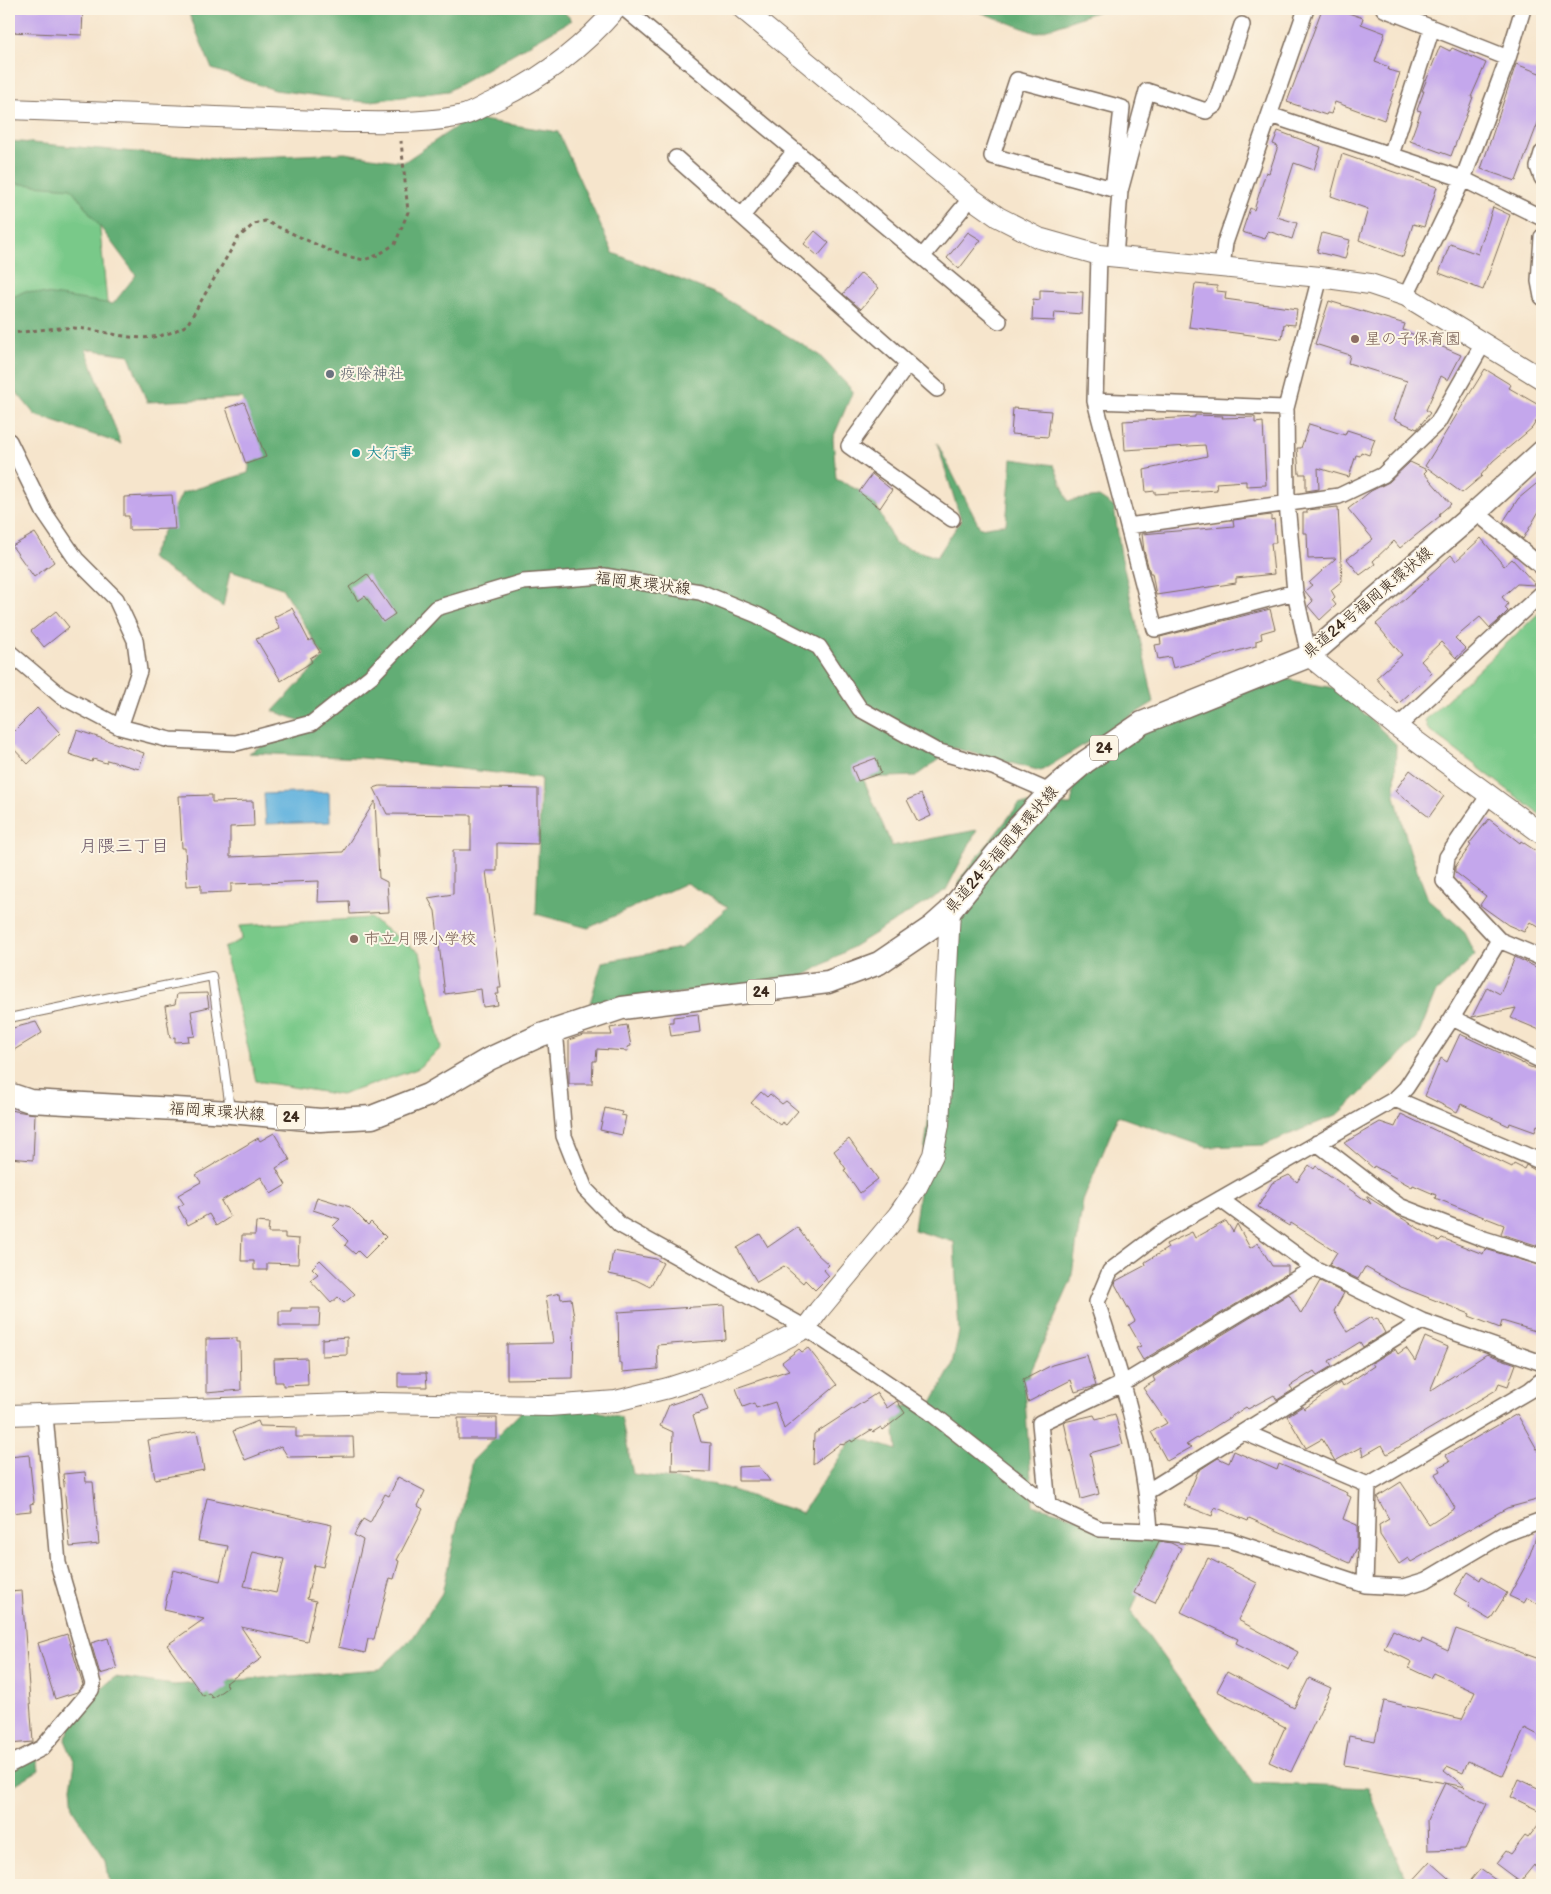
<svg xmlns="http://www.w3.org/2000/svg" width="1551" height="1894" font-family="'Balsamiq Sans','Klee One',sans-serif">
<rect width="100%" height="100%" fill="#fcf5e5"/>
<filter id="ink" filterUnits="userSpaceOnUse"><feTurbulence type="fractalNoise" baseFrequency=".02" numOctaves="2"/><feDisplacementMap in="SourceGraphic" scale="10" xChannelSelector="R" yChannelSelector="G"/><feConvolveMatrix kernelMatrix="1 2 1 2 8 2 1 2 1" color-interpolation-filters="sRGB"/></filter>
<filter id="wash" filterUnits="userSpaceOnUse"><feTurbulence type="fractalNoise" baseFrequency=".0096" numOctaves="4" result="noise"/><feDisplacementMap in="SourceGraphic" scale="20" xChannelSelector="R" yChannelSelector="G"/><feGaussianBlur stdDeviation="1.12" result="paint"/><feColorMatrix in="noise" values="0 0 0 0 0 0 0 0 0 0 0 0 0 0 0 0 0 1.4 0 .05"/><feComposite in="paint" operator="in"/></filter>
<g filter="url(#wash)">
<rect width="100%" height="100%" fill="#f6e5cc"/>
<!-- green -->
<path fill="#79c989" stroke="#5a7a54" d="M9,146l84,11 16,167 -100,-3z
M1542,610v206l-114,-87 -3,-9z
M370,918l50,35 21,95 -24,21 -76,26 -85,-14 -32,-133 18,-9 -2,-13z"/>
<!-- forest -->
<path fill="#62ad75" stroke="#4e6c4a" d="M187,9h374l11,11 -124,71 -84,11 -89,-12 -63,-21z
M972,9h132l-68,24z
M469,118l89,14 55,121 106,42 99,59 35,37 -20,47 3,41 36,18 23,47 42,13 24,-37 -24,-77 43,85 26,-4 6,-65 42,6 14,36 31,-4 15,10 7,48 33,147 -113,69 -87,-23 -38,28 -53,2 29,68 85,-16 -31,60 -148,90 -208,23 12,-41 79,-14 47,-41 -42,-24 -98,45 -52,-14 5,-136 -178,-20 -114,-5 55,-31 -31,-11 51,-54 -42,-69 -52,-17 -7,36 -73,-49 32,-65 66,-20 7,-35 -13,-40 -95,4 -18,-47 -43,-6 35,95 -86,-29 -26,-32v-84l16,-8 88,13 23,-29 -65,-87 -62,-5v-42l206,18 130,-6 59,9z
M1258,674l81,15 57,55 -1,52 15,55 18,48 34,30 13,26 -40,39 -18,45 -78,75 -75,31 -58,2 -88,-31 -35,85 -12,80 -47,106 9,118 127,37 -29,70 122,171 115,5 40,97h-1298l-4,-25 -33,-50 -2,-23 4,-24 -10,-23 14,-33 36,-30 59,8 206,-16 34,-33 28,-43 30,-132 65,-65 84,21 12,57 84,11 85,28 52,-77 43,14 -5,-43 39,-3 20,-36 8,-36 -5,-90 -40,-12 46,-351 59,-75 52,1 8,-47z
M37,1755l2,15 -30,18v-19z"/>
<!-- water -->
<path fill="#64b3de" stroke="#506e7e" d="M329,792l1,30 -64,2 -2,-30z"/>
<g id="blocks">
<!-- building -->
<path fill="#c4a7ec" fill-rule="evenodd" d="M9,9h74l-1,26 -73,-3z
M1322,9h15l26,9 -2,6 24,9 -10,29 14,5 -1,3 12,3 -16,47 -49,-18 -4,12 -4,-1 -1,2 -39,-13z
M1440,46l10,5 2,-3 34,15 -15,34h2l-22,59 -41,-15 11,-30 -4,-1 7,-19h-2z
M1516,64l26,10v38l-26,69 -35,-12z
M1278,131l43,16 -7,23 -20,-7 -17,54 20,6 -5,16 -24,-8 -3,8 -23,-7 8,-24 4,2 12,-38 3,1 9,-27 -5,-2z
M1342,154l95,33 -13,40 -11,-3 -10,33 -44,-17 9,-31 -37,-13z
M1493,207l17,8 -27,75 -44,-17 11,-29 28,10z
M815,231l14,12 -11,13 -14,-12z
M968,232l13,8 -22,29 -12,-11z
M1322,233l28,7 -5,19 -28,-7z
M861,273l18,15 -18,21 -18,-15z
M1195,284l22,2v5l9,1 -1,7 72,10 -2,16 -11,-1 -2,15 -93,-12z
M1040,290l43,2 -1,22 -27,-2 -1,9 -22,-1 1,-21 7,1z
M1329,301l76,23 -2,6 58,25 -13,25 -7,-4 -15,34 4,3 -13,16 -23,-10 13,-38 -59,-18 2,-8 -35,-11z
M1485,369l26,16 -2,3 33,19v5l-10,16 -39,33 -12,14 1,1 -20,17 -37,-27z
M244,402l22,55 -20,7 -20,-56z
M1013,408l38,3 -3,26 -37,-3z
M1195,415l28,1 -1,2 33,-1v6l8,-1 3,63 -20,1v-5l-30,2 1,7 -62,4v-3l-9,1 -2,-22 63,-14 -2,-11 -80,5 -2,-29 72,-4z
M1309,424l36,11 2,-5 28,9 -6,16 -8,-3 -1,4 -4,-1 -7,22 -31,-9 1,21 -13,2v-17h-7l-2,-26h4z
M1410,462l17,8 -3,3 27,31 -12,10 1,2 -40,32 -6,-7 -21,20 2,3 -15,11 -13,-16 26,-20 -25,-30 23,-18 18,-9z
M872,474l20,16 -12,18 -21,-16z
M1542,479v27l-19,33 -20,-17 15,-23z
M172,495l3,34 -46,1v-14h-5v-19z
M1338,507l4,74 -11,9 4,7 -3,3 4,5 -16,15 -12,-14 5,-5 -8,-10 7,-6 -3,-2 27,-25 -28,1 -1,-26h-4v-20h4v-3z
M1271,515v5l3,-1 2,24h-5l3,31 -38,4v5l-80,12 -4,-22h-2l-6,-22 -2,-17 92,-8 -1,-6z
M35,533l19,29 -20,15 -22,-31z
M1481,538l23,28 8,-7 24,26 -19,-1 -15,13 6,7 -3,4 3,3 -11,11 -7,6 -10,-11 -25,21 11,11 -10,9 -15,-16 -20,19 11,12 -34,31 -22,-26 26,-23 -26,-31 53,-46 -2,-1 24,-22 5,6z
M367,574l28,40 -12,8 -18,-26 -7,5 -9,-14z
M292,608l17,33 3,-2 8,13 -10,6 2,4 -31,19 -25,-42 24,-10 -6,-12z
M1270,609l5,20 -14,4 1,6 -6,2v5l-83,22 -3,-11 -12,2 -3,-14 6,-1 -1,-7z
M56,611l13,16 -25,20 -13,-16z
M37,708l23,25 -32,31 -19,-20v-8z
M77,730l67,23 -5,16 -32,-9 -1,3 -13,-4 -1,3 -23,-8z
M876,758l5,15 -23,8 -6,-14z
M1410,770l34,26 -15,21 -34,-26z
M380,786l158,3v55l-41,-1v28h-11l15,117h-3l1,6h-3l2,11 -15,2 -2,-18 -36,5 -10,-83 -7,-13 25,-4v-44h18v-35l-84,-1 -13,-26z
M921,794l10,22 -13,6 -11,-22z
M212,795v7l41,-1 1,25 -24,1v30l113,-5 32,-51 4,77 8,4 2,30 -39,2 -1,-13 -31,1 1,-21 -88,3v8l-30,1v-8l-14,1 -2,-38h-3l-3,-52z
M1489,819l31,24 1,-2 21,14v74l-12,-7 -6,10 -16,-7 -28,-20 6,-9 -31,-24v-5l16,-22 -2,-1z
M1515,957l27,13v61l-31,-13 5,-10 -44,9 15,-30 13,7z
M207,993l2,14 -18,4 4,25 -7,1 1,4 -14,1v-5l-5,1 -5,-32 10,-2 2,-10z
M698,1014l2,18 -29,4 -2,-14h4v-5z
M36,1022l6,11 -33,20v-24z
M627,1025l4,21 -4,1 1,4 -31,-2 -1,12h-3l-1,23h-23v-44l14,-5h29l-2,-7z
M1460,1034l70,33 12,3v57l-5,-2 -2,7 -25,-9 -1,3 -48,-22 -4,8 -32,-16 16,-38 6,4z
M761,1092l6,5 3,-3 12,10 4,-3 12,10 -12,14 -4,-3 -2,3 -29,-22z
M605,1108l17,4 -1,3 5,1 -4,19 -22,-5z
M9,1110l26,4 -2,46 -24,-2z
M1401,1114l111,53 2,-3 10,5 2,-4 16,9v73l-41,-13 3,-9 -69,-27 1,-3 -23,-10 -1,2 -38,-21 -1,2 -29,-25 36,-21 15,5z
M274,1133l16,27 -14,8 10,17 -15,9 -10,-17 -40,24 9,16 -14,9 -7,-12 -21,11 -10,-18 6,-3 -6,-9 23,-13 -5,-7 62,-37 2,3z
M849,1139l29,40 -18,14 -16,-23 2,-1 -12,-18z
M1309,1165l5,4 2,-3 55,38 -5,-8 73,45 3,-3 41,16 2,-5 57,17v67l-40,-12 -2,7 -31,-12 1,-2 -69,-27 -36,-20 -7,12 -29,-14 8,-13 -46,-29 -2,3 -31,-19 14,-24 17,-8 8,7z
M317,1197l33,10 18,18 3,-3 15,15 -21,21 -7,-7 -3,3 -10,-9 3,-4 -15,-15 7,-7 -27,-9z
M1226,1221l7,11 4,-8 13,24 8,-5 14,23h16v7l-145,87 -7,-12 5,-2 -12,-21 6,-4 -20,-37 1,-3 30,-16 -1,-3 23,-14 -2,-4 26,-12 3,6z
M256,1222l13,1 -1,10h17v5l14,1 -1,25 -31,-1v7h-13v-9h-13l1,-26h13z
M797,1227l19,26 13,12 -5,5 5,6 -14,14 -10,-10 -2,3 -19,-17 -27,16 -20,-34 23,-14 8,13z
M613,1251l43,8 7,4 -13,24 -14,-7 -27,-6z
M320,1260l35,34 -11,9 -6,-6 -7,6 -21,-23 8,-6 -6,-6z
M1320,1281l24,12 -10,18 13,21 24,-15 2,3 4,-2 8,15 -22,14 -3,-5 -31,19 3,5 -15,9 -3,-4 -24,15 3,4 -16,10 -3,-5 -26,14 -2,-2 -60,38 6,2 -25,14 -16,-29 16,-9 -24,-35 12,-7 -2,-4 136,-83 12,20z
M560,1293l1,6 10,-1 3,19 -1,61 -66,1v-35l46,-1 -7,-47z
M724,1305l2,35 -69,5 1,24 -36,3v-9h-3l-1,-51z
M291,1308h29l-1,18h-40v-15h12z
M347,1337v18l-25,1v-17z
M1425,1337l23,10 -18,44 57,-37 29,10 -8,22 -9,-3 -3,7 -109,64 -5,-9 -19,11 -2,-9 -26,14 -13,-22 -16,9 -19,-32 16,-10 1,3 36,-26 2,4 32,-21 -2,-3 23,-14 3,5 8,-6 9,13z
M237,1338v4h3l1,48 -35,3v-54z
M808,1348l29,37 -53,44 -9,-27 -19,6 -2,-5 -11,4 -7,-19 53,-18 -7,-8 17,-13 3,3z
M1087,1355l9,31 -21,6 -4,-12 -43,22 -5,-22 29,-15z
M307,1358l1,27 -25,1v-4h-8l-1,-23z
M398,1373h28l1,14h-29z
M877,1393l10,15 10,-7 8,12 -22,17 -2,-3 -8,5 -2,-2 -19,12 -1,-2 -8,5 -2,-2 -28,21 1,-30z
M702,1394l6,16 -15,5 8,27 10,1 -1,29 -38,-1 1,-39 -13,-6 9,-21z
M1115,1414l8,30 -33,9 9,41 -18,5 -17,-77 30,-7 2,4z
M1517,1414l25,44v38l-9,5 -26,7 -96,54 -3,-4 -9,6 -19,-29 -1,-10 10,-6 -12,-22 24,-15 28,43 26,-17 -20,-34 6,-3 -2,-4 11,-6 -4,-6z
M458,1418h39v21h-39z
M258,1421l2,5 36,1v10h57l1,19 -66,1 -7,-11 -36,14 -12,-29z
M197,1431l7,39 -49,9 -7,-39z
M1234,1451l43,19 2,-6 69,29 -1,2 4,2 -8,22 14,6v22l-7,16 -101,-45 -1,3 -33,-14 -3,9 -28,-11 14,-34 20,-13 11,5z
M29,1455l5,48 -4,1 1,7 -22,2v-56z
M759,1466l11,15h-32v-14z
M85,1472l1,10h7l6,62 -29,3 -7,-73z
M398,1477l27,14 -7,15 5,3 -26,51 2,1 -5,18 -4,-1 -16,61h-6l-3,14 -27,-6 25,-107 -9,-5 9,-16 7,4 15,-29 4,2z
M207,1498l125,27 -9,42 -9,-2 -7,34 9,2 -9,40 -66,-14 21,31 -36,25 2,4 -16,11 -3,-5 -6,3 -36,-51 37,-26 -40,-9 9,-40 47,11 8,-35 -30,-5zM253,1552l31,7 -8,34 -32,-7z
M1542,1530v76l-15,-8 -3,5 -15,-7 18,-33 11,-32z
M1159,1541l12,2 10,5 -26,55 -21,-10z
M1208,1558l49,25 -19,37 60,32 -9,18 -53,-27 2,-4 -57,-27z
M1468,1572l12,8 1,-3 26,16 -17,27 -22,-13 2,-3 -16,-10z
M22,1591l11,151 -24,2v-152z
M1456,1629l86,31v77l-17,-9 -23,48 -34,-15 -5,12 -16,-7 -3,4 21,17 -20,-4 42,21 -22,45 -37,1 -1,-30 18,-37 -101,-18 5,-29 26,5 9,-40 78,18 13,-27 -42,-19 -3,5 -21,-10 3,-6 -28,-14 9,-18 28,13 1,-4 26,12z
M67,1634l16,51 -6,7 -22,7 -17,-56z
M108,1638l9,31 -17,5 -9,-31z
M1227,1672l67,36 15,-30 22,10 -40,84 -22,-10 16,-35 -68,-36z
M1519,1779l23,11v22l-31,-15z
M1542,1820v52l-8,-7 -14,17 -24,-18 10,-13 5,3 14,-18 3,2z
M1430,1862l26,23h-47z
M1480,1869l23,16h-36z"/>
</g>
</g>
<g filter="url(#ink)">
<use href="#blocks" fill-opacity="0" stroke="#7c6b5b" stroke-width="1"/>
<g fill="none" stroke-linecap="round" stroke-linejoin="round">
<defs>
<path id="lane" d="M9,1018l203,-42 18,133"/>
<path id="street" d="M625,9l374,312
M1384,9l124,49
M1270,115l193,64 79,39
M1542,153l-4,14 4,11
M1391,155l41,-127
M676,158l261,231
M742,216l53,-65
M1542,237l-3,44 3,16
M1099,255l-4,146 60,228 140,-37
M922,257l49,-59
M1115,258l5,-67 -6,-11 8,-72 -105,-28 -25,76 128,35 27,-100 59,20 9,-6 27,-80
M1222,267l3,-24 81,-234
M1406,296l57,-117 45,-121 15,-49
M908,364l-59,82 103,73
M1095,401l191,7
M9,441l35,71 32,47 40,40 19,41 4,31 -19,56
M1476,512l66,55
M1128,526l211,-30 44,-21 55,-53 46,-80
M9,652l52,44 59,31 50,13 66,3 76,-20 59,-47 65,-68 87,-26 81,-6 96,16 57,23 62,32 41,62 76,42 57,16 57,25
M1309,656l-14,-64 -8,-89 -1,-95 34,-131
M1397,727l145,-134
M1489,795l-42,62 -3,24 55,59 43,18
M1452,1018l90,43
M555,1029l9,107 21,53 35,36 186,103 124,84 118,93 52,24 50,2 79,9 136,45 38,2 23,-7 78,-46 38,-14
M1395,1099l147,63
M1317,1143l82,63 85,33 58,18
M1220,1199l94,69 108,53 120,42
M1244,1432l124,53
M1148,1491l274,-170
M1048,1505l-8,-82 84,-40 190,-115
M1150,1531c-5,-79 -28,-154 -53,-229l13,-31 49,-37 236,-135 11,-11 46,-70 47,-78
M1365,1585l3,-100 162,-95 12,-10
M9,1765l33,-17 49,-58 2,-6 -35,-121 -13,-148"/>
<path id="secondary" d="M743,9l228,189 27,19 41,21 60,17 221,22 50,7 36,12 136,83
M9,109l337,13c36,0 83,2 118,-7 10,-3 19,-9 28,-13 49,-22 89,-53 124,-93
M1309,656l88,71 145,107
M9,1415l370,-12 170,3 67,-5 52,-13 34,-11 53,-23 51,-26 13,-18 79,-95 19,-28 16,-32 6,-30 11,-214"/>
<path id="primary" d="M9,1094l21,7 200,11 90,8 52,-3 56,-22 61,-36 52,-24 81,-27 206,-26 51,-19 53,-36 18,-16 69,-85 31,-34 35,-30 57,-39 167,-67 167,-144 66,-60"/>
</defs>
<!-- lane casing -->
<use href="#lane" stroke="#7c6b5b" stroke-width="10"/>
<!-- street casing -->
<use href="#street" stroke="#7c6b5b" stroke-width="18"/>
<!-- secondary casing -->
<use href="#secondary" stroke="#7c6b5b" stroke-width="22"/>
<!-- primary casing -->
<use href="#primary" stroke="#7c6b5b" stroke-width="25"/>
<!-- path -->
<path stroke="#7c6b5b" stroke-width="3" stroke-dasharray="4 4" stroke-linecap="butt" d="M9,333c21,-1 44,-6 65,-5 45,3 68,22 113,-3l51,-87 16,-14 11,-3 72,33 27,6 14,-5 17,-11 13,-32 -7,-71"/>
<!-- lane -->
<use href="#lane" stroke="#fff" stroke-width="8"/>
<!-- street -->
<use href="#street" stroke="#fff" stroke-width="15"/>
<!-- secondary -->
<use href="#secondary" stroke="#fff" stroke-width="20"/>
<!-- primary -->
<use href="#primary" stroke="#fff" stroke-width="22"/>
</g>
</g>
<!-- markers -->
<g fill="#8d6e63" stroke="#fcf5e5" stroke-width="2">
<circle cx="1355" cy="339" r="5"/>
<circle cx="354" cy="939" r="5"/>
</g>
<circle fill="#6b7280" stroke="#fcf5e5" stroke-width="2" cx="330" cy="374" r="5"/>
<circle fill="#0f9aa8" stroke="#fcf5e5" stroke-width="2" cx="356" cy="453" r="5"/>
<g text-anchor="middle" dominant-baseline="central" stroke-width="4" stroke-linejoin="round" paint-order="stroke">
<!-- shield labels -->
<g fill="#fcf5e5" stroke="#75675a" stroke-width="1">
<rect x="1090" y="735.5" width="28" height="25" rx="4"/>
<rect x="747" y="979.5" width="28" height="25" rx="4"/>
<rect x="277" y="1104.5" width="28" height="25" rx="4"/>
</g>
<g font-size="15" font-weight="bold" fill="#3b2a1e">
<text x="1104" y="748">24</text>
<text x="761" y="992">24</text>
<text x="291" y="1117">24</text>
</g>
<!-- education labels -->
<g font-size="16" fill="#785e54" stroke="#fcf5e5" text-anchor="start">
<text x="1365" y="339">星の子保育園</text>
<text x="364" y="939">市立月隈小学校</text>
</g>
<!-- worship labels -->
<g font-size="16" fill="#5b616d" stroke="#fcf5e5" text-anchor="start">
<text x="340" y="374">疫除神社</text>
</g>
<!-- culture labels -->
<g font-size="16" fill="#0d838f" stroke="#fcf5e5" text-anchor="start">
<text x="366" y="453">大行事</text>
</g>
<!-- street labels -->
<g font-size="16" fill="#3b2a1e" stroke="#fcf5e5">
<text transform="translate(643 584) rotate(7)">福岡東環状線</text>
<text transform="translate(1368 603) rotate(-40)">県道24号福岡東環状線</text>
<text transform="translate(1002 850) rotate(-49)">県道24号福岡東環状線</text>
<text transform="translate(217 1112) rotate(4)">福岡東環状線</text>
</g>
<!-- neighbourhood labels -->
<g font-size="18" fill="#6b5666" stroke="#fcf5e5">
<text x="124" y="846">月隈三丁目</text>
</g>
</g>
<!-- margin -->
<rect width="1551" height="1894" fill="none" stroke="#fcf5e5" stroke-width="30"/>
</svg>
